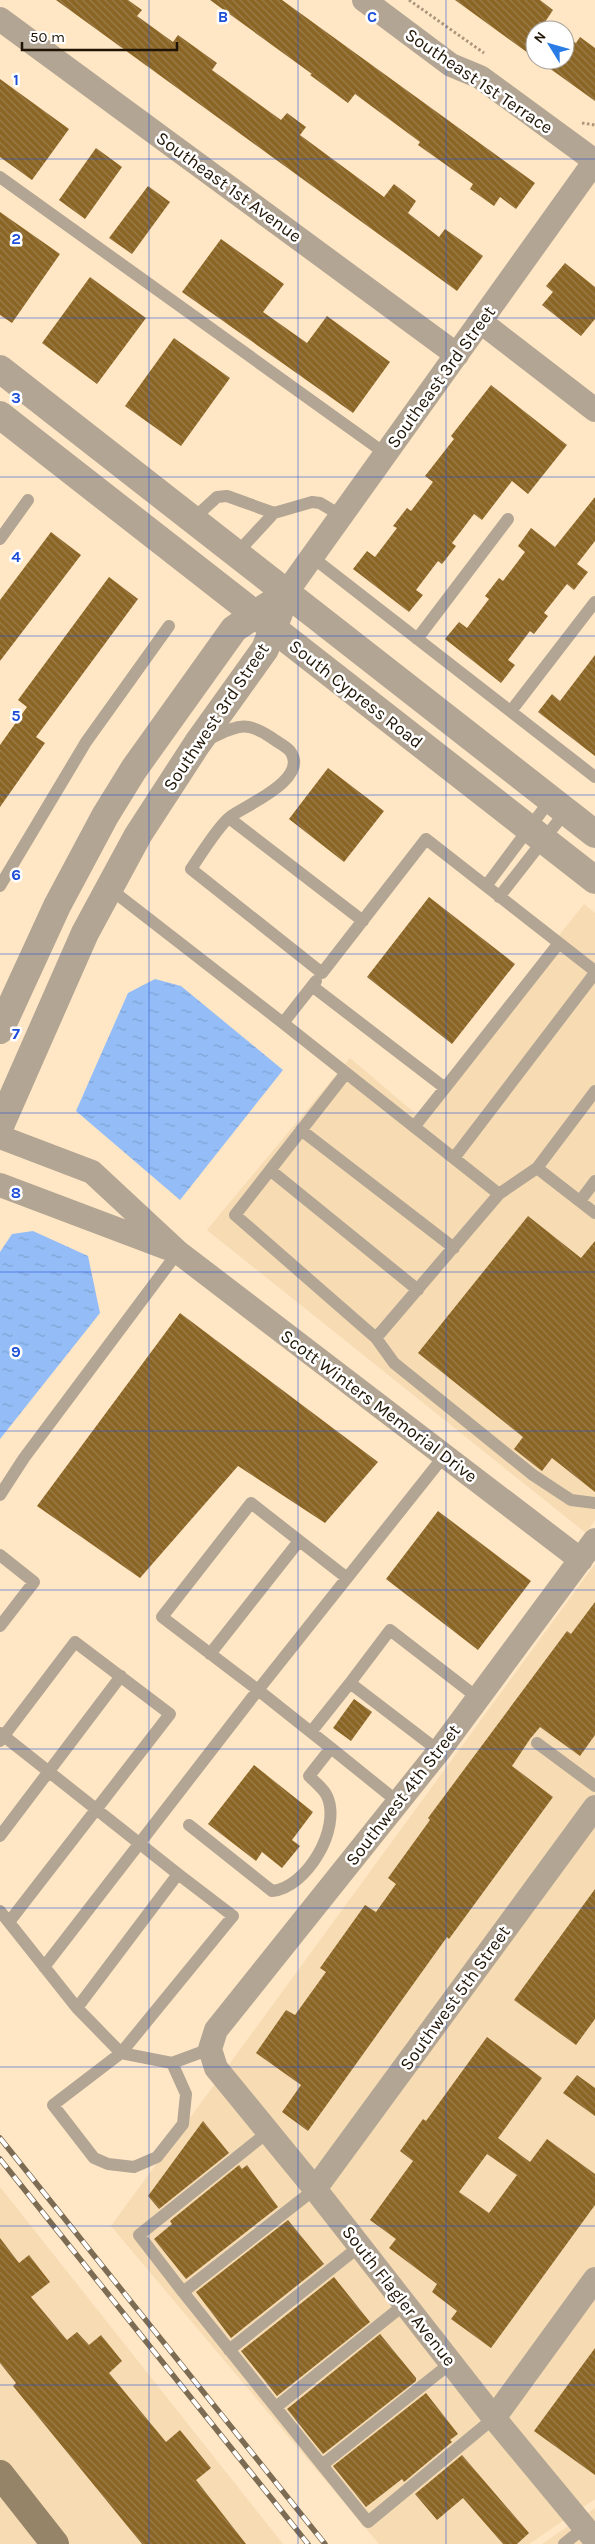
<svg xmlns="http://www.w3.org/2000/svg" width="595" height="2544" font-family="Karla,sans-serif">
<defs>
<pattern id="water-ripples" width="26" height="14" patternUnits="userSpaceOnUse" patternTransform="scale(1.25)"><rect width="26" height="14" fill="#94bdf7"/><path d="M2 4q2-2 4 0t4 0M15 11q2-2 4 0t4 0" fill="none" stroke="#7fa2d2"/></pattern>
<pattern id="building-back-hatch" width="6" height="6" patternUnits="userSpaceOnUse" patternTransform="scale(1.25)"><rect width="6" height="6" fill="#8b6524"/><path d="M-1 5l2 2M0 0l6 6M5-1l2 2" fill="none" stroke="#9a7e4f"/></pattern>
</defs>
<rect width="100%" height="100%" fill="#ffe6c4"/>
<!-- built -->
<path fill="#f6dbb3" d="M584,904l11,9v607l-9,13 -379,-303 143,-172 67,57z
M595,1564v935l-66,45h-150l-268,-318z
M0,2187l283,357h-283z
M595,2508v36h-53z"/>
<!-- water -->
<path fill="url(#water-ripples)" d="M155,979l26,7 102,84 -103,130 -104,-89 52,-118z
M33,1231l55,25 12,57 -100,126v-187l12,-18z"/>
<!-- building -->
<path fill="url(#building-back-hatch)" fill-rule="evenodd" d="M56,0h72l14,10 -5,6 36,26 5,-7 39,28 -5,7 69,50 6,-7 19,14 -6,8 84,62 10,-13 22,17 -8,12 31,24 6,-8 38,27 -26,35z
M210,0h72l253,183 -19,26 -16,-12 -6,9 -24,-17 3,-5 -55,-39 2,-3 -65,-48 -7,9 -38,-28 2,-1z
M455,0h85l13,10 -8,12 12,8h-22v28z
M565,36l11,7 4,-6 15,11v53l-57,-41h27z
M0,79l69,50 -37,51 -32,-23z
M96,148l26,19 -37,52 -26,-19z
M148,186l22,16 -38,52 -23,-16z
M0,212l60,42 -48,69 -12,-8z
M221,239l63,45 -21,28 44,31 20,-27 63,46 -37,51 -171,-121z
M565,263l30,24v32l-14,17 -39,-31 11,-13 -7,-6z
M90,277l56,41 -49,66 -55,-41z
M174,338l56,40 -49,68 -56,-40z
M491,385l76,60 -39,49 -16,-13 -30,39 -8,-6 -22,29 4,3 -14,18 -4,-3 -22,29 7,5 -14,17 -56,-43 14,-18 8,6 22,-29 -4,-2 14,-18 4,3 22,-29 -8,-6 29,-37 -3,-3z
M595,497v44l-18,23 11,8 -14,18 -7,-6 -23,29 4,3 -14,18 -4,-3 -22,29 7,5 -14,18 -56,-44 14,-17 8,6 22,-29 -4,-3 14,-18 4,3 22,-29 -7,-6 13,-18 24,19z
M51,532l30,23 -81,106v-61z
M109,577l29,22 -102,138 9,6 -45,64v-62l27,-38 -9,-7z
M595,655v101l-57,-44 14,-18 8,7z
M328,768l56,43 -40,51 -55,-43z
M429,897l86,67 -63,80 -85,-67z
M528,1216l53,42 14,-17v251l-43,-34 -10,13 -4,-3 -24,-19 9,-12 -105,-84z
M180,1313l198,149 -53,61 -87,-57 -98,112 -103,-72z
M438,1511l93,70 -53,69 -92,-71z
M595,1602v133l-15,21 -40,-29 -10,12 -18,27 41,31 -104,142 -2,-2 -139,194 -26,-19 19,-27 -45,-32 30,-43 9,5 31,-43 -6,-4 45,-63 11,7 20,-28 -8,-6 42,-58 -2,-2 139,-187 4,3z
M354,1699l18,13 -21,29 -18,-13z
M254,1765l59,47 -21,28 8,6 -18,22 -20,-16 -6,9 -48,-37z
M595,1889v130l-19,26 -62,-45z
M487,2037l55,41 -44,60 32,24 17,-23 48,35v31l-104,143 -40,-29 6,-8 -25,-19 5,-8 -48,-36 7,-9 -26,-19 43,-59 -13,-10 23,-32 3,2zM487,2154l30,21 -28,38 -30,-21z
M577,2075l18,13v28l-32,-23z
M203,2121l26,32 -70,56 -11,-13z
M239,2165l3,4 5,-4 31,42 -92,72 -32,-40 18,-15 -2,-3z
M288,2220l36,44 -93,74 -35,-46z
M0,2238l19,25 10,-8 21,27 -19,15 36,43 10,-8 12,13 12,-10 21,26 -13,12 57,69 14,-12 31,38 -15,12 50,64h-104l-129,-158 3,-3 -16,-20z
M334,2277l36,45 -93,74 -36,-45z
M380,2334l36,44v3l-93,73 -36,-45z
M595,2348v127l-61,-44z
M426,2393l32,41 -8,6 2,2 -48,40 -2,-3 -36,28 -33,-41z
M462,2455l67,78 -12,11h-14l-40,-46 -26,22 -22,-26z"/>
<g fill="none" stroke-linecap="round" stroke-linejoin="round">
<!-- path -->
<path stroke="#aa967b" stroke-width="3" stroke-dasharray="2.5 2.5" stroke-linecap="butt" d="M409,0l75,53
M582,123l13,2"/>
<!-- service -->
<path stroke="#b2a593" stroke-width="12" d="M0,177l386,277
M193,519l24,-22 10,-1 47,17 38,-11 8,1 22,13
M0,539l28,-39
M236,554l38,-41
M312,557l283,220
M417,639l91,-120
M511,711l84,-109
M206,740c29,-12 37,-22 66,-2 5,4 14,8 18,13 21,28 -46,55 -60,66 -12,9 -30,39 -39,52l131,104 104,-134 169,132
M229,818l134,103
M0,886l86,-144 83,-116
M486,886l65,-87
M109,888l174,135 33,-42
M499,897l67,-86
M312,986l133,102 114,-145
M283,1023l216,171 -123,144 -141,-123 111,-142
M595,1091l-58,77 58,45
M414,1127l31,-39
M301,1130l153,118
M454,1158l141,-185
M270,1170l148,120
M499,1194l38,-26
M580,1201l15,-20
M376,1338l18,25 139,112 38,25 24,3
M0,1495l24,-37 154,-206
M0,1555l34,27 -34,44
M347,1578l97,-122
M210,1654l89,-113
M350,1683l40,-53 88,68
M311,1732l39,-49 89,68
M0,1733l178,141 -101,134
M0,1741l75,-99 95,72 -161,208
M537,1743l58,43
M331,1748l67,54
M0,1836l121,-160
M0,1911l77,97 44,45 51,10 38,-14
M44,1967l214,-277 -96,-73 89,-114 96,75 -89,112 73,58 -22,28c6,6 15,13 18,20 15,33 -21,92 -55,95l-83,-66
M172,2063l14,31 -3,30 -26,33 -23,10 -26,-3 -14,-6 -41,-53 68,-52 112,-137 -55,-42
M315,2189l-132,103 139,173
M183,2292l-44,-57 129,-103
M229,2350l131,-104
M451,2363l-129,102 46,57 126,-104
M276,2407l129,-103
M564,2544l21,-17"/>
<!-- minor -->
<path stroke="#b2a593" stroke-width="24" d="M364,0l87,65 29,12 115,84
M0,19l457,336
M481,322l114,88
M286,593l309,-432
M0,1137l92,35 86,80 403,308
M0,1185l167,63
M595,1540l-156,211 -223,279 -6,19 6,19 99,121 179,229 101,122
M315,2189l280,-382
M494,2418l101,-139"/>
<!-- tertiary -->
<path stroke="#b2a593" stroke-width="28" d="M0,369l595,465
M0,415l595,465
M0,1030l57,-124 48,-90 29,-47 100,-140 35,-24
M0,1126l85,-193 53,-98 59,-91 68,-95 14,-36"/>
<!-- secondary -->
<path stroke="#968469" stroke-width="28" d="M0,2474l55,70"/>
<defs>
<path id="rail" d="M0,2138l325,406
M0,2159l308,385"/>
</defs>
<!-- rail casing -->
<use href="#rail" stroke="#7c6c54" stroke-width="5.5"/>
<!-- rail -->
<use href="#rail" stroke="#fff" stroke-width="4" stroke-dasharray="11" stroke-linecap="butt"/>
</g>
<!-- grid -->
<path fill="none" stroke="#1d4ed8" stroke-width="1" stroke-opacity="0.55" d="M149,0v2544M298,0v2544M446,0v2544M0,159h595M0,318h595M0,477h595M0,636h595M0,795h595M0,954h595M0,1113h595M0,1272h595M0,1431h595M0,1590h595M0,1749h595M0,1908h595M0,2067h595M0,2226h595M0,2385h595"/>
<g text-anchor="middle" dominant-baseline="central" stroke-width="5" stroke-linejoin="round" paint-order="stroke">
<!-- street labels -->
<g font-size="18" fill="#201505" stroke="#fff">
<text transform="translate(479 81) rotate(34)">Southeast 1st Terrace</text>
<text transform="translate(229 187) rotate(36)">Southeast 1st Avenue</text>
<text transform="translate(441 377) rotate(-54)">Southeast 3rd Street</text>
<text transform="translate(356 694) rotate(38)">South Cypress Road</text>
<text transform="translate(216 717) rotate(-56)">Southwest 3rd Street</text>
<text transform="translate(379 1406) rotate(37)">Scott Winters Memorial Drive</text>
<text transform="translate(403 1795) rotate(-52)">Southwest 4th Street</text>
<text transform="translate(455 1998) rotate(-54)">Southwest 5th Street</text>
<text transform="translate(399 2296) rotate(52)">South Flagler Avenue</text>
</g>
</g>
<g font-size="16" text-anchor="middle" font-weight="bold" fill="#1d4ed8" stroke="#fff" stroke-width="5" stroke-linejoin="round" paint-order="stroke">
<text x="223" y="22">B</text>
<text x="372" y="22">C</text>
<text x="16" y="85">1</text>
<text x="16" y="244">2</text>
<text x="16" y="403">3</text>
<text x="16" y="562">4</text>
<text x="16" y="721">5</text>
<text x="16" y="880">6</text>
<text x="16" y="1039">7</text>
<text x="16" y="1198">8</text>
<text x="16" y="1357">9</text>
</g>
<!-- north arrow -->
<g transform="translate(550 45) rotate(307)"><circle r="24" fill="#ffffff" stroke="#a6a19b"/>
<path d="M0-4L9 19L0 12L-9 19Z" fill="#297be6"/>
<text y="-8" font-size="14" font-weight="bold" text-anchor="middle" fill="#201505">N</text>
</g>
<!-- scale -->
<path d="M22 42v8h155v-8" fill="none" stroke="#201505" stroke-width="2.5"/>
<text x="30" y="42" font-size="15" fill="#201505" stroke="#ffffff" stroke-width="4" paint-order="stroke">50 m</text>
</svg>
